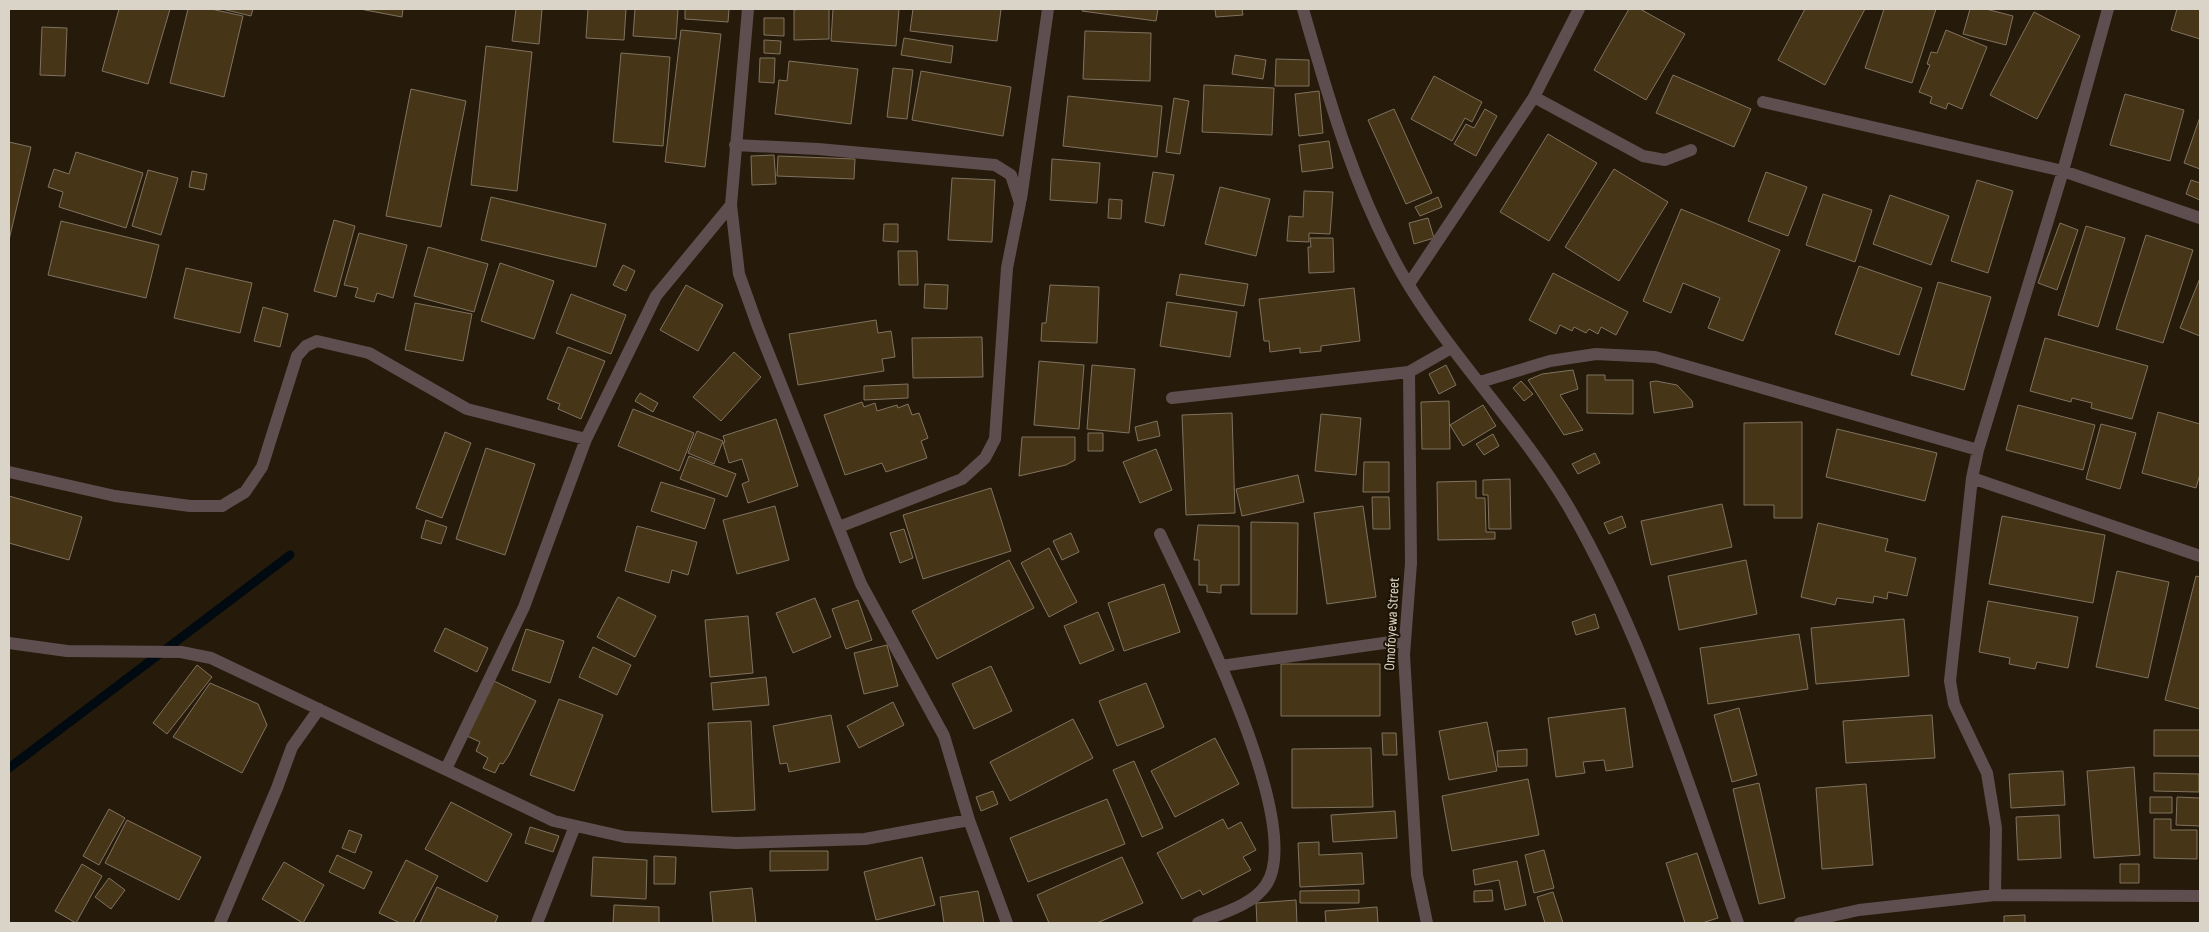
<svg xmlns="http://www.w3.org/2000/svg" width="2209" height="932" font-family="'Sofia Sans Condensed',sans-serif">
<rect width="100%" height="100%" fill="#261b0b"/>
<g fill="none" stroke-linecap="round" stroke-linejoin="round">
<!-- stream -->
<path stroke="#000a10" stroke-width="9" d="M9,768l281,-213"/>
</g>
<!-- building -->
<path fill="#473517" stroke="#7f725f" d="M119,9h51l-22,75 -46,-13z
M188,9h23l32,7 -19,81 -54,-14z
M222,9h31l-2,7z
M360,9h43l-1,8z
M516,9h26l-3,35 -27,-3z
M588,9h38l-2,31 -38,-2z
M635,9h43l-2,30 -43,-3z
M685,9h44l-1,13 -43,-3z
M802,9h27v30l-35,1v-30z
M833,9h66l-3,37 -65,-5z
M913,9h88l-4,32 -87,-10z
M1083,9h75l-2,12 -74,-10z
M1215,9h27l1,6 -27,2z
M1629,9h11l45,25 -39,66 -52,-30z
M1805,9h60l-40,76 -47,-25z
M1884,9h52l-24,74 -47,-15z
M1970,9h16l27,7 -7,29 -43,-11z
M2177,9h23v30l-29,-9z
M2034,12l46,24 -43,83 -47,-24z
M764,18h20v18l-20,-1z
M42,27l25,1 -2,48 -25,-1z
M681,30l40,4 -16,133 -40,-5z
M1946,30l41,17 -25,62 -14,-6 -2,6 -16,-6 2,-6 -13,-5 11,-27 -3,-1 4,-12 6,1z
M1085,31l66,2 -1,48 -67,-2z
M904,38l49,8 -2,17 -50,-8z
M764,40l17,1 -1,13 -16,-1z
M486,46l46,6 -15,139 -46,-6z
M621,53l49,4 -7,89 -50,-4z
M1235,55l31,5 -3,19 -31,-5z
M760,58h15l-1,25 -15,-1z
M1276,59l33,1v26h-34z
M789,61l69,8 -7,55 -76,-10 4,-34 8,1z
M893,68l20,2 -6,49 -20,-2z
M921,71l90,16 -8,49 -91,-16z
M1673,75l78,34 -17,38 -78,-34z
M1434,76l48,26 -10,20 -7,-4 -13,23 -41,-22z
M1204,85l70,3 -2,47 -70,-3z
M411,89l55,12 -25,126 -55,-11z
M1319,91l4,42 -24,3 -4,-42z
M2125,94l59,16 -14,51 -60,-16z
M1068,96l94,10 -5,51 -94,-11z
M1174,98l15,3 -9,53 -14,-2z
M1394,109l38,84 -26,11 -38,-84z
M1485,109l12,7 -21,40 -22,-12 12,-20 8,4z
M2200,117v52l-16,-6z
M1548,134l49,29 -48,78 -49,-29z
M1329,141l4,27 -31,4 -3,-27z
M9,142l22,5 -22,93z
M76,152l67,21 -17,55 -67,-21 4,-15 -15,-5 6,-18 15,5z
M774,155l2,29 -24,1 -1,-29z
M778,156l77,3 -1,20 -77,-3z
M1052,159l48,4 -3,40 -47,-3z
M1614,169l54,33 -49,79 -54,-34z
M148,170l30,8 -17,57 -29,-9z
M192,171l15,3 -3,16 -15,-3z
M1153,172l21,3 -10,51 -19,-4z
M1766,172l41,15 -19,49 -40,-15z
M952,178l43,2 -3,62 -44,-2z
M1977,180l36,11 -25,82 -37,-12z
M2191,180l9,3v17l-14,-6z
M1220,187l50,12 -14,57 -51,-12z
M1304,191l29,1 -3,42 -21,-1v9l-22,-1 2,-25 14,1z
M1823,194l49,16 -17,52 -49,-17z
M1890,195l59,21 -18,49 -58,-21z
M491,197l115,27 -10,43 -115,-27z
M1438,197l4,10 -22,9 -5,-9z
M1109,199l13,1 -1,19 -13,-1z
M1681,209l99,41 -37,91 -35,-13 12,-30 -37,-15 -12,30 -28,-12z
M1428,218l6,20 -20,6 -5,-21z
M334,220l21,6 -19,71 -22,-6z
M61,221l98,24 -13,53 -98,-23z
M2060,223l18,7 -21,60 -19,-7z
M884,224h14v18l-15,-1z
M2086,226l39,12 -27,89 -40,-12z
M359,233l48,12 -14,53 -16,-5 -3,9 -19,-5 3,-9 -14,-3z
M2146,235l47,15 -30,93 -47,-14z
M1310,238h23l1,34 -25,1 -1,-26h3z
M428,247l60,17 -14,48 -60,-16z
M898,251h19l1,34h-19z
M500,263l54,18 -20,58 -53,-18z
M623,265l12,6 -9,20 -13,-6z
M1859,266l63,22 -23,67 -64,-21z
M186,268l66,15 -12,50 -66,-15z
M1553,273l75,39 -12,23 -15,-8 -3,7 -9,-5 -3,4 -12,-6 -2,4 -12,-6 -4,9 -27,-14z
M1180,274l68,10 -4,22 -68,-11z
M2200,278v58l-20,-8z
M1938,282l53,15 -27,93 -53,-15z
M925,284l23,1 -1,24 -23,-1z
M686,285l37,20 -25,46 -38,-21z
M1050,285l49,2 -2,56 -56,-2 1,-18h4z
M1354,288l6,53 -39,5v5l-21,2v-5l-30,4 -1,-11h-5l-5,-42z
M571,294l55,21 -15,39 -55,-21z
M1167,302l70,10 -7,45 -70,-11z
M415,303l57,11 -9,47 -58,-11z
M263,307l25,7 -8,33 -26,-6z
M876,320l2,13 13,-2 4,26 -13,2 2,12 -86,14 -9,-51z
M982,337l1,40 -70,1 -1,-40z
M2045,338l103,28 -16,53 -41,-11 1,-5 -20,-5 -1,4 -41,-11z
M568,347l37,14 -24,58 -23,-10 2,-5 -13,-5z
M734,352l27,25 -40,44 -28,-24z
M1039,361l45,4 -5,64 -45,-4z
M1092,365l43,4 -6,64 -42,-4z
M1446,365l10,20 -17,9 -10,-20z
M1573,370l5,19 -18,6 23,35 -19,5 -36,-55 14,-6z
M1587,375h18v5h28v34l-46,-1z
M1521,381l12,13 -9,7 -11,-13z
M1656,381l21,4 15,16 1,6 -39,6 -4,-31z
M908,384v14l-44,2v-14z
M640,393l18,10 -5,9 -18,-11z
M1449,401l1,48h-28l-1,-47z
M862,402l2,5 11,-4 2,8 20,-6 1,3 10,-4 4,11 7,-2 9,25 -7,3 6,17 -41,14 -4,-9 -37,12 -21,-60z
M1483,405l13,21 -33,20 -13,-21z
M2018,405l77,20 -12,45 -77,-20z
M633,409l61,24 -15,38 -61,-25z
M2158,412l42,12v50l-4,14 -54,-15z
M1232,413l3,100 -49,2 -4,-100z
M1321,414l40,4 -5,57 -41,-4z
M776,419l22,67 -50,17 -6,-19 7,-3 -7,-22 -13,4 -6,-20 2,-1 -2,-6z
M1157,421l3,15 -22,5 -3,-14z
M1802,422v96h-28v-13h-30v-82z
M2101,424l35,9 -16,56 -34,-10z
M1837,429l100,24 -12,48 -99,-24z
M697,431l26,10 -9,23 -26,-11z
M445,432l26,11 -29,75 -26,-10z
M1088,433h15v18h-15z
M1493,434l6,12 -15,9 -8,-11z
M1022,437h53v23l-9,5 -47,11z
M486,448l49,16 -30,91 -49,-16z
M1156,449l16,41 -32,13 -17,-41z
M1595,453l5,10 -22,11 -6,-10z
M689,456l47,18 -9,23 -47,-18z
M1364,462h25v30h-26z
M1298,475l6,27 -62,14 -6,-27z
M1510,479l1,50h-22l-1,-34h-5v-15z
M1476,481v17h9l1,34h9v7l-57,1 -1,-58z
M661,482l54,17 -10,30 -54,-18z
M991,488l20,63 -88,28 -20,-64z
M9,496l73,21 -13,43 -60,-17z
M1372,497h17l1,32h-17z
M1722,504l10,43 -81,18 -10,-44z
M775,506l14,54 -52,14 -14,-54z
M1363,506l13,91 -49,7 -13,-91z
M1622,516l4,11 -17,7 -5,-11z
M2002,516l103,19 -12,68 -104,-19z
M426,520l21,7 -6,17 -20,-6z
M1251,522l47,1 -1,91h-46z
M1818,523l70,16 -3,12 31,7 -9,38 -19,-4 -1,7 -13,-3 -1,7 -36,-5 -2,7 -34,-8z
M1198,525l41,1v59h-18v8l-14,-1v-7h-8v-25h-5z
M637,526l60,16 -9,33 -16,-5 -3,13 -44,-12z
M904,529l9,29 -13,5 -10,-30z
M1071,533l8,19 -17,8 -9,-19z
M1049,548l28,54 -28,15 -28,-54z
M1009,560l25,48 -97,51 -25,-48z
M1746,560l11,54 -78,16 -11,-54z
M2117,571l52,11 -21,96 -52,-11z
M2196,576l4,1v132l-35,-9z
M1164,584l16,48 -56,19 -16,-48z
M618,597l38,19 -21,41 -38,-20z
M815,598l16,39 -38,16 -17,-40z
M858,600l14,40 -26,9 -14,-40z
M1988,601l90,16 -10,51 -31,-6 -2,7 -26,-5 1,-6 -31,-6z
M1098,612l16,38 -34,14 -16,-38z
M1595,614l4,14 -23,7 -4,-13z
M748,616l5,57 -43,4 -5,-57z
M1904,619l5,57 -93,8 -5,-56z
M445,628l43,20 -11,24 -43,-21z
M526,629l38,12 -14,42 -38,-13z
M1799,634l9,55 -100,15 -8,-56z
M887,645l11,41 -34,8 -10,-41z
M593,647l38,18 -14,30 -38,-18z
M1281,664h99v52h-99z
M197,665l15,12 -45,57 -14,-11z
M991,666l21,45 -38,18 -22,-45z
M766,677l3,28 -56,5 -2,-27z
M494,681l42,20 -27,54 -6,9 -3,-1 -5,10 -12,-5 5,-10 -12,-7 4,-9 -13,-6z
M210,683l48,21 9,21 -25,48 -69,-36z
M1146,683l18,44 -47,19 -18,-45z
M559,699l44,16 -29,76 -44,-16z
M893,702l11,23 -45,23 -12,-22z
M1625,708l8,59 -27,4 -2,-11 -21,2 2,11 -29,4 -8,-59z
M1739,708l18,67 -25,7 -18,-67z
M831,715l9,47 -51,10 -2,-9 -7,1 -7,-38z
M1932,715l3,43 -89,5 -3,-42z
M1073,719l20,39 -83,43 -20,-39z
M751,721l4,89 -43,2 -4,-89z
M1487,722l10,49 -48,9 -10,-49z
M2154,730h46v26h-46z
M1382,733h14l1,22h-14z
M1215,738l24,46 -64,33 -24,-46z
M1371,748l2,59 -81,1v-59z
M1527,749v17l-29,1 -1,-16z
M1134,761l29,67 -21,9 -29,-67z
M2134,767l6,88 -46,3 -7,-87z
M2063,771l2,34 -54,3 -2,-34z
M2154,773l45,1v18l-45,-1z
M1528,779l11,56 -87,16 -10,-55z
M1759,783l26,115 -26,6 -26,-115z
M1866,784l7,81 -51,4 -6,-81z
M993,791l5,13 -17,7 -5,-14z
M2150,797h22v16h-22z
M2177,797l23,1v28l-24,-1z
M1107,799l18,45 -97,38 -18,-44z
M451,802l61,32 -25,48 -62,-33z
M109,809l16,9 -26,47 -16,-9z
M1395,811l2,27 -64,4 -2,-27z
M2059,815l2,43 -43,2 -2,-43z
M1223,819l5,10 13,-7 15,28 -13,7 8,13 -48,25 -3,-5 -18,9 -25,-46z
M2154,819h17v11h26v29l-43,-1z
M127,820l74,37 -22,43 -74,-37z
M530,827l29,9 -6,16 -28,-9z
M349,830l13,5 -7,18 -13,-5z
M1319,842v13l43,-2 2,31 -64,3 -2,-44z
M1544,850l10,38 -20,5 -9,-38z
M770,851h58v19l-58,1z
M1697,853l21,65 -16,5h-17l-19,-60z
M337,855l35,17 -8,17 -35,-17z
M654,856l22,1 -1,27h-21z
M593,857l54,3 -1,39 -55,-3z
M922,857l13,48 -59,15 -12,-48z
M1122,857l21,46 -46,20h-48l-12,-28z
M406,860l32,16 -25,47h-13l-21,-10z
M1517,861l9,44 -21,5 -6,-30 -24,5 -2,-15z
M284,862l40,23 -21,38 -41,-24z
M82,864l20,12 -26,47 -21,-12z
M2120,864h19v19h-19z
M109,878l16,12 -14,19 -16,-12z
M437,887l61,29 -3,7h-75z
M752,888l4,35h-43l-3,-31z
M1359,890v13h-59v-12z
M1492,890l1,11 -19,1v-11z
M978,891l6,32h-40l-4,-26z
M1553,892l10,31h-18l-8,-26z
M1296,900l1,23h-40l-1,-20z
M614,905l45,2v16h-46z
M1377,907l1,16h-52l-1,-12z
M2025,915v8h-21v-7z"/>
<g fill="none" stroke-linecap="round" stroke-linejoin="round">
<!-- minor -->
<path stroke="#5f4e4f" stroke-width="12" d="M748,9l-17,196 8,69 19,53 103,257 83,152 25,84 38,103
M1303,9c26,91 51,180 98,263 48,84 118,151 167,234 76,130 119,277 170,417
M1534,97l109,59 22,4 26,-10
M1763,102l300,69 137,47
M735,145l83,4 177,16 16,10 9,28 -13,65 -12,171 -10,19 -23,21 -123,48
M1021,199l27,-190
M1409,284l125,-187 45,-88
M1480,382l70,-21 46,-7 59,3 323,93
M1172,398l237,-26
M9,472l106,24 75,10h32l23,-14 17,-25 35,-111 9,-10 11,-5 52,12 98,56 119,30
M1972,478l228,78
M1160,534c30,64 147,291 106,351 -14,21 -47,29 -68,38
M9,643l58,8 114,1 30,6 343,163 71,16 111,6 129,-4 104,-19
M1221,666l184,-26
M446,769l78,-162 62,-168 70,-143 75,-91
M1995,895l1,-67 -9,-55 -33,-69 -4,-23 22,-203 6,-28 85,-279 45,-162
M220,923l57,-135 15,-41 27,-38
M537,923l38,-97
M1427,923l-10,-48 -13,-220 7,-92 -2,-191 42,-24
M1800,923l59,-13 136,-15 205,1"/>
</g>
<g text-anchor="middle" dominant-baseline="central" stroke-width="4" stroke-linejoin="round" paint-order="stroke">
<!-- street labels -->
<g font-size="15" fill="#dad3c8" stroke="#1c1203">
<text transform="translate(1392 624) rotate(-87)">Omofoyewa Street</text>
</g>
</g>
<!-- border -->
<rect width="2209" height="932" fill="none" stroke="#dad3c8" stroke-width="20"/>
</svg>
